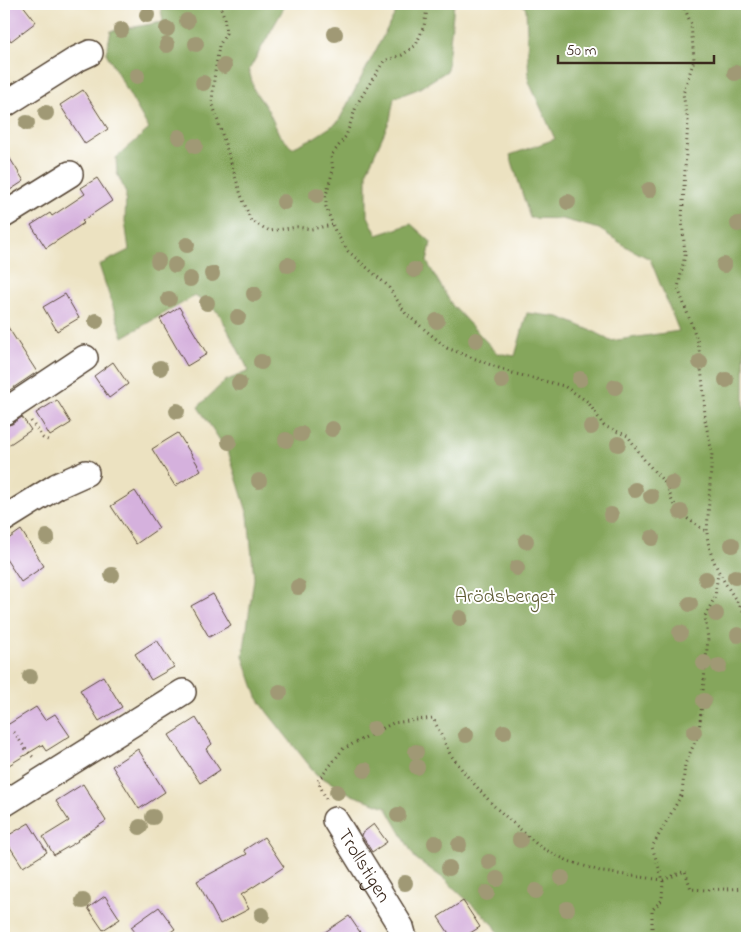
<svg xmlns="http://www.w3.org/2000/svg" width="751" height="942" font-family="'Indie Flower',sans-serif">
<rect width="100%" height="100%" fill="#fff"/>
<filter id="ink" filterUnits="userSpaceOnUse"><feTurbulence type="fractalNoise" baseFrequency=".02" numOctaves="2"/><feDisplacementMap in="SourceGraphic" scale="10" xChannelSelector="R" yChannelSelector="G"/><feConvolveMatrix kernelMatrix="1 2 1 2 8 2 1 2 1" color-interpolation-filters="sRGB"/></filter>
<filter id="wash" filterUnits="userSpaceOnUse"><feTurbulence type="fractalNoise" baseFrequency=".0096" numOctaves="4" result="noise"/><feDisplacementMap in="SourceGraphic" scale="20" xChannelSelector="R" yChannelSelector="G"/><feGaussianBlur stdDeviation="1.12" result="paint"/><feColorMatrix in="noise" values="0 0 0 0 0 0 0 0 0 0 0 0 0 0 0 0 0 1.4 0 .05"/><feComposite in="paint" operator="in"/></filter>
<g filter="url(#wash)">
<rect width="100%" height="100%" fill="#ece2c1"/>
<!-- forest -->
<path fill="#85a65b" stroke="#60683c" d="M160,4h126l-37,66 5,20 14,20 11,24 13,14 23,-11 23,-15 62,-118h54l-7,67 -29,18 -24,9 -4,22 -23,51v43l10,21 34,-11 20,18 -4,20 25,43 45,48 18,3 12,-43 32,4 38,16 13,8 69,-10 -29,-72 -20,-10 -31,-20 -37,-10 -32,-1 -20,-63 45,-16 -26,-57 -3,-73 -4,-5h225l-3,404 3,16v514h-246l-7,-13 -50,-46 -29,-21 -29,-51 -34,-12 -36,-21 -49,-62 -10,-15 -14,-41 11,-78 -6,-63 -19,-61 -31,-47 27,-26 24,-10 -30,-58 -24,-17 -72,41 -24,-72 30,-15 -4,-29 1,-28 -9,-20 -1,-15 33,-29 -43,-76 5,-22 52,-9z"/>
<g id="blocks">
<!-- building -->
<path fill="#d5b1dd" d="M10,4h12l14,18 -25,19 -7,-10v-22z
M83,90l25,39 -23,15 -25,-39z
M4,149l20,32 -20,13z
M97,178l15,23 -30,20 2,2 -38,25 -15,-23 19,-12 2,3 33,-22 -4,-6z
M65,294l14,24 -22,13 -14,-24z
M179,307l28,47 -20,12 -27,-47z
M4,321l33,51 -33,22z
M113,362l15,22 -19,14 -15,-22z
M57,400l14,23 -21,13 -14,-23z
M22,417l9,13 -27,18v-22l8,-2z
M178,433l23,37 -26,16 -23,-37z
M135,491l24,37 -23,16 -25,-38z
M21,530l23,36 -23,16 -17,-26v-14z
M213,594l18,31 -22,12 -18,-31z
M157,640l17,27 -23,13 -16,-26z
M103,676l19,31 -23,14 -19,-31z
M36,707l9,13 10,-6 15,22 -24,15 -4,-6 -38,23v-41z
M196,718l16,26 -6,5 14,21 -20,13 -31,-48z
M138,749l27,43 -26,17 -27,-43z
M83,784l23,37 -29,19 1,1 -24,14 -11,-18 26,-16 -13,-20z
M29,823l18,29 -24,15 -19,-29z
M374,824l13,18 -15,10 -11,-18z
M264,837l20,30 -43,28 8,14 -29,15 -23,-43 50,-27 -3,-4z
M105,896l15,23 -17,11 -15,-22z
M463,901l17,26 -18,11h-10l-14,-21z
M159,907l16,22 -13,9h-22l-9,-11z
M349,916l15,22h-48z"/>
</g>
</g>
<g filter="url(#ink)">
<use href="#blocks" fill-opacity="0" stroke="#564636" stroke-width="1"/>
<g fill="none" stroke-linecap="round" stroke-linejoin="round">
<defs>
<g id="minor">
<path d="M4,105l73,-46 13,-6"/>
<path d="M4,215l66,-41"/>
<path d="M4,412l81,-54"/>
<path d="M4,519l53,-33 29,-13"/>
<path d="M4,804l179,-112"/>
<path id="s1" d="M335,820l66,107 3,11"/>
</g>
</defs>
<!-- minor casing -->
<use href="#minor" stroke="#564636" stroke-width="28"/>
<!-- path -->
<path stroke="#564636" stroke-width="3" stroke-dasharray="1 4" stroke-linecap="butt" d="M219,4l5,12 2,17 -7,13 -5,33 -2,23 29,93 10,26 19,10 27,-4 14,2 22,-4
M428,4l-4,22 -8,19 -14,10 -18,6 -27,43 -11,32 -15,20 2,14 -7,25v12l9,24 13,20 40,35 18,28 41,34 65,25 52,13 24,16 16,24 24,10 17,25 22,24 5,16 13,16 22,15c1,31 25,61 40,85
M683,4l8,20 3,36 -11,34 5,27 -6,98 3,36 -7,33 20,54 6,53 1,25 7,33 -5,79
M31,421l12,17 5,2
M14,732l13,19 8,8
M326,799l-8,-18 25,-32 50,-26 40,-5 17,36 17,22 27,30 46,41 28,14 35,11 60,8 22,-9 6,18 15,1 41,-2
M652,938v-28l10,-10 1,-20 -11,-33 30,-53 3,-30 14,-31 9,-95 -3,-22 10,-19 3,-24"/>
<!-- minor -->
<use href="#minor" stroke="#fff" stroke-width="25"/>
</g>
<!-- trees -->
<g fill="#a09975">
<circle cx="147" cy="15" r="8"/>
<circle cx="187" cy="21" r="8"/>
<circle cx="167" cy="29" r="8"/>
<circle cx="121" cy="30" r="8"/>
<circle cx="335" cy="34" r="8"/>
<circle cx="196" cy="44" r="8"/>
<circle cx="167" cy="45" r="8"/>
<circle cx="224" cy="66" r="8"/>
<circle cx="735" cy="73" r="8"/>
<circle cx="137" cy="76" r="8"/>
<circle cx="203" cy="83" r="8"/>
<circle cx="46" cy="113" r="8"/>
<circle cx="27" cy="123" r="8"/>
<circle cx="179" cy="137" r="8"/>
<circle cx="195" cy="146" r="8"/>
<circle cx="649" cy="190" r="8"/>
<circle cx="317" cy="195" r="8"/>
<circle cx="284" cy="202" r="8"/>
<circle cx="568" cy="202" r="8"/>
<circle cx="738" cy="224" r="8"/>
<circle cx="187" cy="245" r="8"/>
<circle cx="158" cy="261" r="8"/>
<circle cx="175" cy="265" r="8"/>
<circle cx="288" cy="265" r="8"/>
<circle cx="724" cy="265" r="8"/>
<circle cx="414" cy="270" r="8"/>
<circle cx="212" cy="274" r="8"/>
<circle cx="190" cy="279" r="8"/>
<circle cx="254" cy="294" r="8"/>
<circle cx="169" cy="299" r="8"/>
<circle cx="207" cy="303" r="8"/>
<circle cx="238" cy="317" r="8"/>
<circle cx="96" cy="321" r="8"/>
<circle cx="437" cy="321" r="8"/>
<circle cx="476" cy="340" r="8"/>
<circle cx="261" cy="362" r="8"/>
<circle cx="700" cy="362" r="8"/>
<circle cx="160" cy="368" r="8"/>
<circle cx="580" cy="379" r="8"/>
<circle cx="726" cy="380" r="8"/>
<circle cx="502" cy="381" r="8"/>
<circle cx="239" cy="383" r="8"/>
<circle cx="615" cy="387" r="8"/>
<circle cx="177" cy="411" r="8"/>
<circle cx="591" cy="427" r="8"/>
<circle cx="332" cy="429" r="8"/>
<circle cx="301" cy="434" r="8"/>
<circle cx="286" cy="440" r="8"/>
<circle cx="229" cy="442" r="8"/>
<circle cx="618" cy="444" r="8"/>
<circle cx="259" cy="481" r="8"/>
<circle cx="672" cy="483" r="8"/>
<circle cx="635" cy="490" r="8"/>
<circle cx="651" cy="496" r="8"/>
<circle cx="681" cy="512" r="8"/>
<circle cx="611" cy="515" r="8"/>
<circle cx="47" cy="537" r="8"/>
<circle cx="652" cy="538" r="8"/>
<circle cx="526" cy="541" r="8"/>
<circle cx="732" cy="545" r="8"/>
<circle cx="517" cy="568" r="8"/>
<circle cx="112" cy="575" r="8"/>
<circle cx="735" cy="577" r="8"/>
<circle cx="706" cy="579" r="8"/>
<circle cx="298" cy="587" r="8"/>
<circle cx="690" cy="604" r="8"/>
<circle cx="716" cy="614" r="8"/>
<circle cx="460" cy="618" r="8"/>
<circle cx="680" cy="633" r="8"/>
<circle cx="738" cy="635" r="8"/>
<circle cx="704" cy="663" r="8"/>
<circle cx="719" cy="666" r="8"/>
<circle cx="30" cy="677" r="8"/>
<circle cx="280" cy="692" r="8"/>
<circle cx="704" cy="701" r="8"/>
<circle cx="374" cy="729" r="8"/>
<circle cx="504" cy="732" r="8"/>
<circle cx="694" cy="732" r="8"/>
<circle cx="466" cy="735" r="8"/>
<circle cx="416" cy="752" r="8"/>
<circle cx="417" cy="767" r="8"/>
<circle cx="365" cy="770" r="8"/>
<circle cx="337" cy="792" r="8"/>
<circle cx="398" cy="815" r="8"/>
<circle cx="153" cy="817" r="8"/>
<circle cx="140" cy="827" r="8"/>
<circle cx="520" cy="840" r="8"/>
<circle cx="435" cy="843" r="8"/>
<circle cx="459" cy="845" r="8"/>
<circle cx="489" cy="862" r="8"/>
<circle cx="449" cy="868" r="8"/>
<circle cx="562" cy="878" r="8"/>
<circle cx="497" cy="879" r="8"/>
<circle cx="405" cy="883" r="8"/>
<circle cx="536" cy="891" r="8"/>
<circle cx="487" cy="893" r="8"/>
<circle cx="83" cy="901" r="8"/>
<circle cx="567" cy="909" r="8"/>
<circle cx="262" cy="915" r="8"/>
</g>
</g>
<g text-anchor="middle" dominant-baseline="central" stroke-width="4" stroke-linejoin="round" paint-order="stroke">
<!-- park labels -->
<g font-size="20" fill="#615e37" stroke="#fff">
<text x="505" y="597">Arödsberget</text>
</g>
<!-- street labels -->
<g font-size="20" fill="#3b2a1e" stroke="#fff">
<text stroke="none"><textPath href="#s1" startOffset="54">Trollstigen</textPath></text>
</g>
</g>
<!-- margin -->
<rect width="751" height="942" fill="none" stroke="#fff" stroke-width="20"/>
<!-- scale -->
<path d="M558 55v8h156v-8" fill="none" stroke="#3b2a1e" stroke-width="2.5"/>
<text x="566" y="55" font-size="15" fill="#3b2a1e" stroke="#ffffff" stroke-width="4" paint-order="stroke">50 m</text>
</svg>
